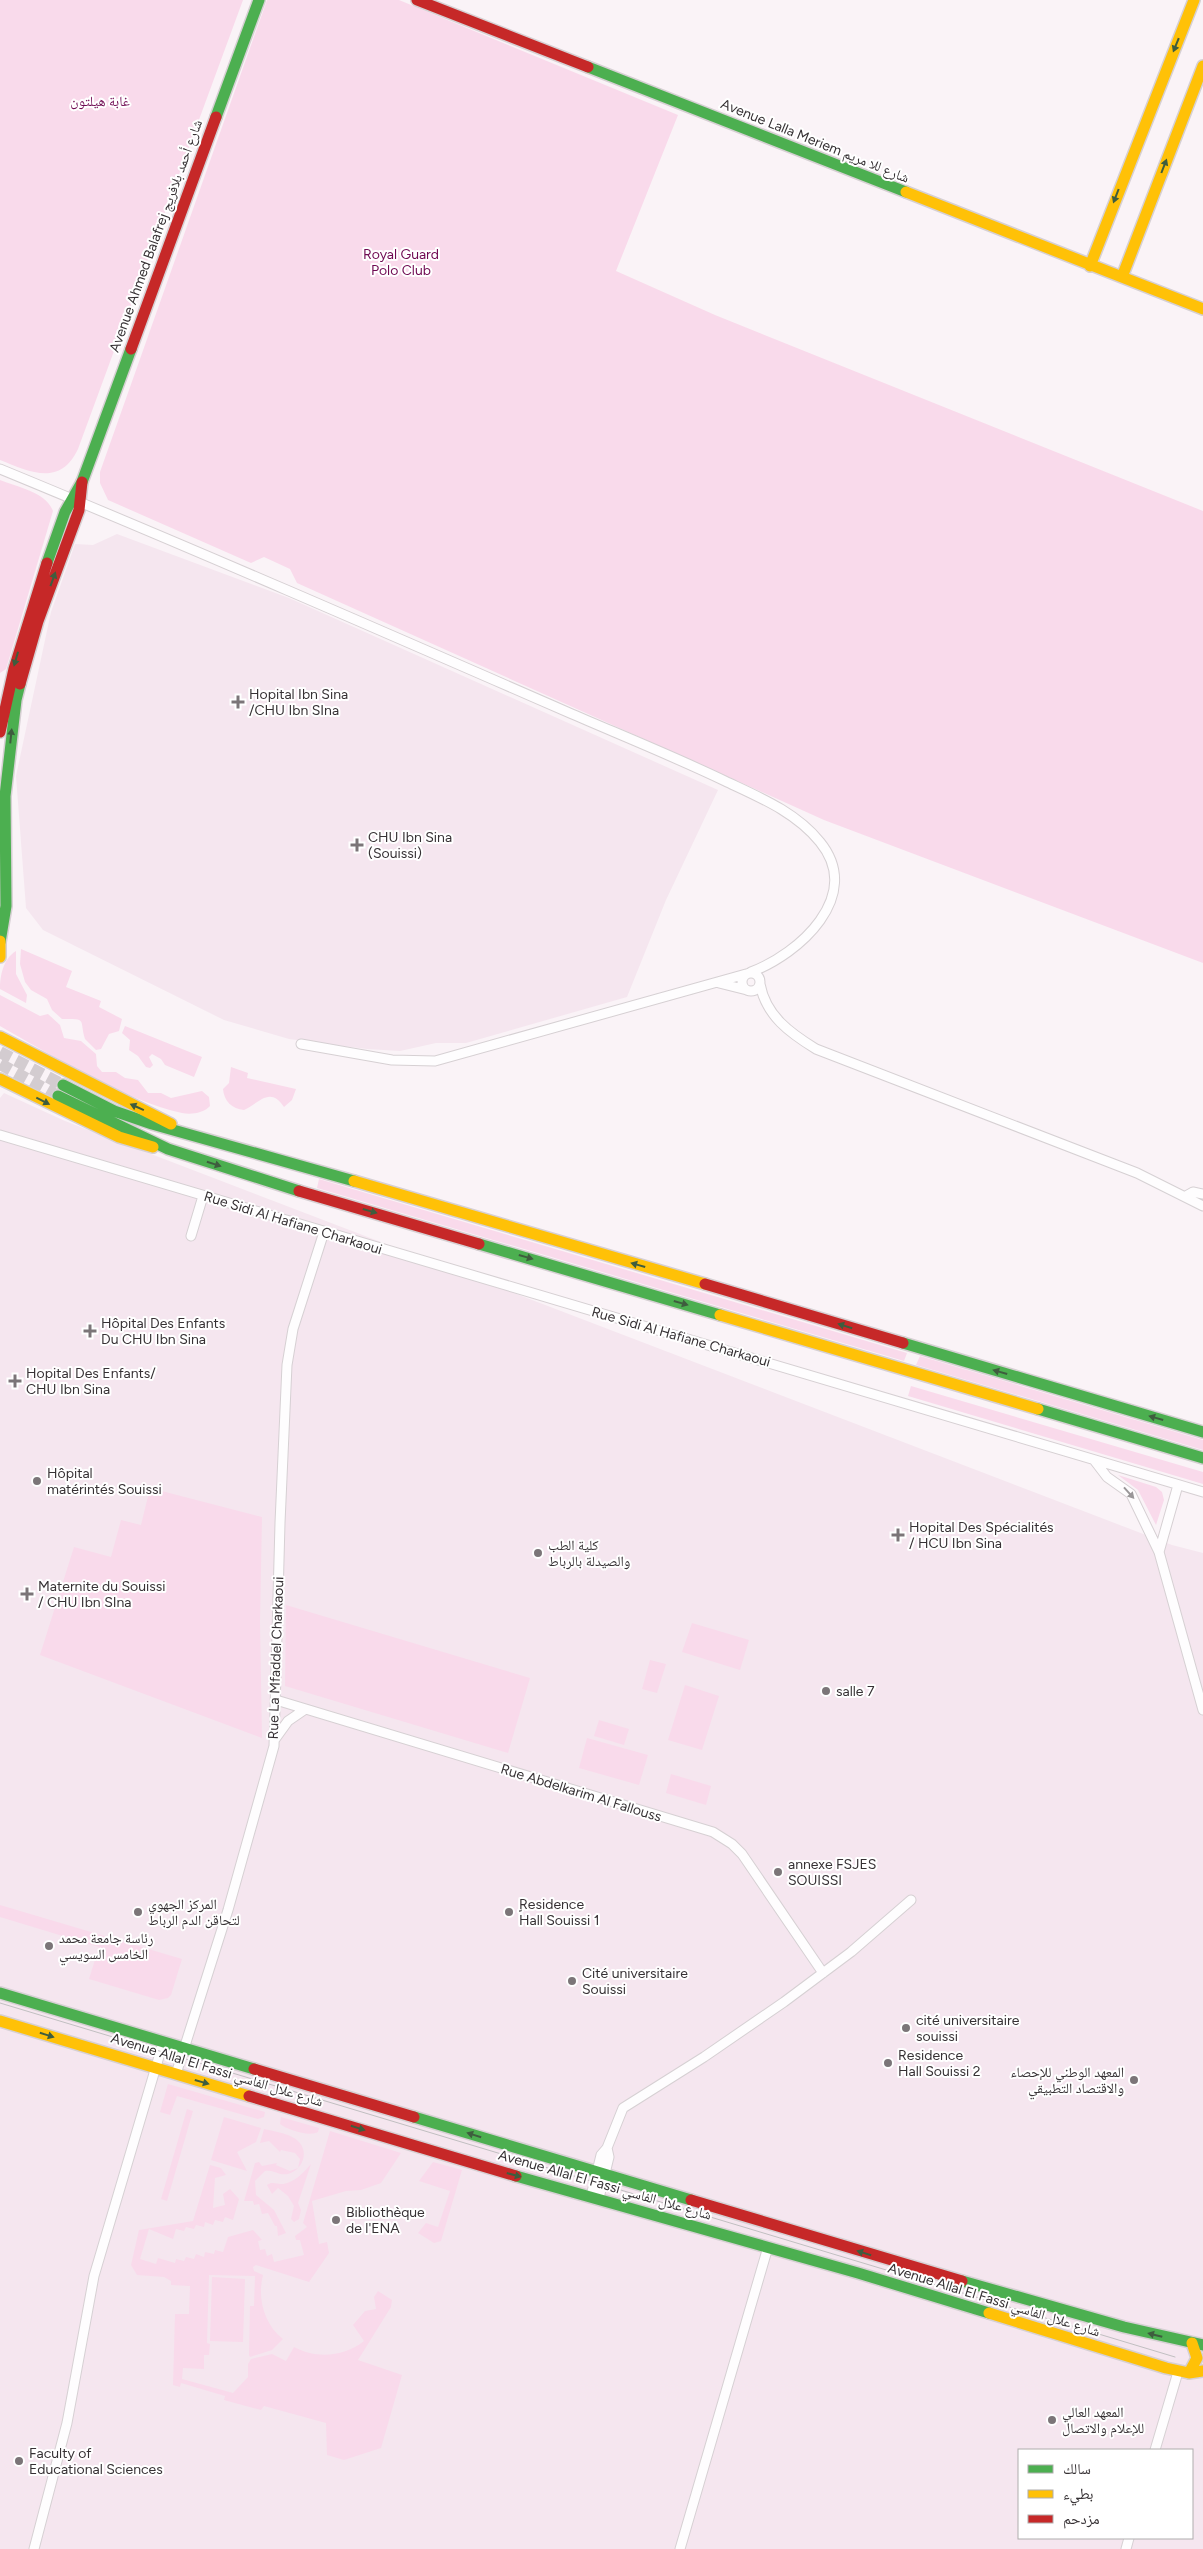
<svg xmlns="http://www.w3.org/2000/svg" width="1203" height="2549" font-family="Figtree,'Noto Naskh Arabic',sans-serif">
<rect width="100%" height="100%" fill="#faf3f7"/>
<!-- built -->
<path fill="#f5e6ef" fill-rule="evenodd" d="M117,534l172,64 429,192 -52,110 -39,97 -161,46h-30l-36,8 -33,-2 -78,-10 -65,-19 -181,-90 -17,-22 -10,-132 35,-164 24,-68 18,1z
M4,1093l61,28 1107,424 31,8v996h-1203v-1451zM1019,2450h173v88h-173z"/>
<!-- green -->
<path fill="#f9daeb" d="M0,0h243l-165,449c-18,38 -48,23 -78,11z
M267,0h132l279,115 -62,156 99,44 488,196v452l-379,-143 -527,-237 -7,-14 -26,-12 -13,6 -143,-63 -8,-17v-11z
M0,480c17,7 46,12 53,31l-47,158 -6,4z
M21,949l51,22 -6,16 35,14 -2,6 23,12 -3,12 -10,3 -8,15 -5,1 -11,-11c-6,-20 3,-20 -23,-20l-10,-9 -5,-11 -16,-9 -6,-8 -5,-18z
M16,951v23l11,21 -1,8 -26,-14c0,-13 3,-30 16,-38z
M0,995l40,21 8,-2 12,11 4,13 17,3 15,13 1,12 5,6h14l9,6 13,2 10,13h13l10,5 31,-7 7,6 1,9c-6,7 -19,9 -28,7 -54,-11 -133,-59 -182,-87z
M125,1026l77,31 -8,20 -29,-12 -4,-6 -9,-5 -3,3 4,8 -3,3 -4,-1 -8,-11 -9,-6 1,-10 -8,-7z
M231,1067l17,6 -1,5 49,11 -4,11 -8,7c-14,-22 -26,-3 -40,3 -12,-1 -20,-9 -21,-21l6,-6z
M319,1179l588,174 -3,8 -587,-173z
M920,1356l283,84v10l-287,-85z
M911,1386l292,86v12l-295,-88z
M1118,1475l38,12 6,5 2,8 -8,25 -18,-35z
M150,1488l112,29 -2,105 2,116 -222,-83 34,-108 37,10 10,-37 20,5z
M286,1605l244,73 -22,75 -223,-67z
M692,1623l57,17 -9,30 -58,-18z
M650,1660l16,4 -9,29 -15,-4z
M685,1685l34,11 -17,54 -34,-10z
M599,1720l30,9 -5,16 -30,-9z
M587,1738l61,17 -9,30 -60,-17z
M671,1774l40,12 -5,19 -40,-12z
M0,1905l182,54 -11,36 -3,3 -9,2 -70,-21 10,-32 -99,-30z
M168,2084l97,28 -1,5 -6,2 -81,-23 -7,19 -10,-3z
M187,2109l6,2 -26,90 -6,-2z
M224,2117l37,11 -5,14 -19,10 10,19 -36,-11z
M281,2117l38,11 -1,4c-9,5 -30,-2 -38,-8z
M264,2129c9,2 22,4 30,9 17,10 10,32 -6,36 -9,2 -15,-5 -23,-3l-10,10 1,14 18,15 12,23 -8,3 -1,-10h-2l-7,-13 -6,1 -3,-10 -5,1 -1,-4h-9l11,-38 4,-1 3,4 15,-3 -1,2 14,6 8,-3 2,-9 -5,-6 -14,-3 -1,2 -11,-11 -9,2z
M330,2131l71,22 -20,30 -20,7 -15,1 -34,10 7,43 8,-2 2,11 -20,29 -53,-17 -3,2 1,4 9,4c-6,23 1,49 20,64l-11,11 -22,7 -1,-2 1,-49h4l1,-30 -46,-1 -2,68 3,1 -1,11h-5v14l-21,-1 -1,11 51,14 15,-16v-13l3,-5 21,-5 14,7 8,-14c22,12 50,10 70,-6l-11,-16 12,-14 11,-2 -2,-12 4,-6 14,9 -1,7 -33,53 44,15 -21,73 -37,12 -17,-5 -1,-32 -62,-17 -3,4 -37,-10 1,-4 -44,-13 -1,4 -7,-2 2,-71h14l1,-28 -19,-1v-4l-7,-4 -27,-2 -6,-10 8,-35 54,-9 17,-56 11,3 5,7 -11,3 -2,30 12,-3 -2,-11 7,-5 9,10 -6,21 -8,-3 -2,5 -8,-2 -2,5 -8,-3 -1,5 -8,-2 -2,4 -8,-2 -2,4 -8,-2 -3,10 -24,-10 -9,30 16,5 2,-6 17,5 1,-4 8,2 2,-4 8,2 2,-5 8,3 1,-5 9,2 1,-4 8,2 5,-15 25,-7 9,10 -4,1 2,9 5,-1 2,7 5,-2 2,8 30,-7 -4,-15h-4l-1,-4 12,-9 -4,-4z
M433,2162l29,8 -21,71 -7,2 -16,-10 8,-10 12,4 12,-36 -31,-10z
M311,2164l-13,39 3,7 -2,9 -5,3 -3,-3 3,-13 -6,-10 -10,-8 -6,6 -5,-9c5,-4 9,-1 16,-1 12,-2 20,-11 28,-20z
M212,2277l33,2 -2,63 -33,-1z"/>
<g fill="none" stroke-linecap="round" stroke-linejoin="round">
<!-- primary-tunnel -->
<path stroke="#d3ccd0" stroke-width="12" stroke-dasharray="12 6" stroke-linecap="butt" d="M0,1052l63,33
M0,1064l58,32"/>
<defs>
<path id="street" d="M0,469c192,79 382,162 572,245 51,22 103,43 153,67 34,16 71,31 95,61 44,54 -21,112 -69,130
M742 982a9 9 0 1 1 18 0a9 9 0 1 1-18 0Z
M719,983l28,7
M760,984c6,32 30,49 56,65l321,124 66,33
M301,1044l91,16 43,1 311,-87
M0,1135l1203,357
M1186,1196l7,-4 10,2
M191,1236l12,-40
M1094,1460l13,17 24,17 28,58 44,158
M1159,1552l19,-67
M276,1700l437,132 19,12 10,10 81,119
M275,1739l13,-18 16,-11
M176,2074l52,-164 46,-164 6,-223 7,-158 6,-36 31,-97
M591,2196l10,-41 6,-7 16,-40 81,-51 80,-55 67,-50 60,-52
M599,2198l10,-41 -2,-9
M1155,2450l23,-78
M34,2549l33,-126 27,-147 69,-233
M680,2549l88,-302
M1126,2549l3,-11"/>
<path id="fast" d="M588,67l318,125
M216,117l43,-117
M47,563l18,-51 17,-30 49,-133
M0,942l6,-36 -1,-110 11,-96 4,-16
M63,1085l51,26 38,13 202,57
M58,1096l110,53 131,42
M479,1244l241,71
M903,1343l300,89
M1038,1409l165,49
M0,1993l254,76
M414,2117l277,83
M516,2176l342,97 131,40
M962,2281l162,46 79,18"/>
<path id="slow" d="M906,192l297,117
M1090,266l104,-266
M1122,277l81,-211
M0,941v16
M0,1037l171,87
M0,1079l119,58 34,10
M354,1181l351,103
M720,1315l318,94
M0,2021l249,75
M989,2313l177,55 23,5 14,-2
M1189,2373l8,-15 -5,-15"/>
<path id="jam" d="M417,0l171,67
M131,349l85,-232
M20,684l18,-63 41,-111 3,-28
M0,732l14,-63 33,-106
M299,1191l180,53
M705,1284l198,59
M254,2069l160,48
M249,2096l267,80
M691,2200l271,81"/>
</defs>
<!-- street casing -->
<use href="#street" stroke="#d6d0d3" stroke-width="11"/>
<!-- fast casing -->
<use href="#fast" stroke="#d6d0d3" stroke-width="14"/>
<!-- slow casing -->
<use href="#slow" stroke="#d6d0d3" stroke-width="14"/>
<!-- jam casing -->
<use href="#jam" stroke="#d6d0d3" stroke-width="14"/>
<!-- street -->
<use href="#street" stroke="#fefdfe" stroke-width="9"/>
<!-- fast -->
<use href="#fast" stroke="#4caf50" stroke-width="11"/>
<!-- slow -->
<use href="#slow" stroke="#ffc107" stroke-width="11"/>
<!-- jam -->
<use href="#jam" stroke="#c62828" stroke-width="11"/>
<!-- tram -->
<path stroke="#c1bfc1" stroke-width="1" d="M0,2003l1175,354"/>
</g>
<!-- one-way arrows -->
<defs><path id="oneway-solid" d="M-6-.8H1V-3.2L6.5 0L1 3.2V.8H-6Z" transform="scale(1.25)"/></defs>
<g fill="#3e5d3e">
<use href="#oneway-solid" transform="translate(1176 45) rotate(112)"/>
<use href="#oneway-solid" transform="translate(1164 166) rotate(-69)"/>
<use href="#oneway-solid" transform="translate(1116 196) rotate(111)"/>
<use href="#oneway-solid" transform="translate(53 579) rotate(-70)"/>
<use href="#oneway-solid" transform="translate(16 659) rotate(106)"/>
<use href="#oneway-solid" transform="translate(11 736) rotate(-84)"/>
<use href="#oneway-solid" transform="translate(43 1101) rotate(27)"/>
<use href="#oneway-solid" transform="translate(137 1107) rotate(-156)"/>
<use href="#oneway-solid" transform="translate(214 1164) rotate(18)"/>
<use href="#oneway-solid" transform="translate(370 1211) rotate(16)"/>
<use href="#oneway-solid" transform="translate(526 1257) rotate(16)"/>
<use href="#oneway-solid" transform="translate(638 1265) rotate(-164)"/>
<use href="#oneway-solid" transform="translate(681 1303) rotate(16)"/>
<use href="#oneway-solid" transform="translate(845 1326) rotate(-163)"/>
<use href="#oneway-solid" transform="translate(1000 1372) rotate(-164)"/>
<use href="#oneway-solid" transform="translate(1156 1418) rotate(-164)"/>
<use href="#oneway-solid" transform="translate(47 2035) rotate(17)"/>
<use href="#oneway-solid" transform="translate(202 2082) rotate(16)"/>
<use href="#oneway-solid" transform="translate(358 2128) rotate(17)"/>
<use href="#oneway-solid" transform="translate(474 2135) rotate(-163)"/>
<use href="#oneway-solid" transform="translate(514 2175) rotate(15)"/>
<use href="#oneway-solid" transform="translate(864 2253) rotate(-163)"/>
<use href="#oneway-solid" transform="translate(1155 2335) rotate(-166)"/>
</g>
<use fill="#9a9799" href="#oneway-solid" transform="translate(1129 1493) rotate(48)"/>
<!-- markers -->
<g fill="#7b7578" stroke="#fff" stroke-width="2">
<path d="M235.5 694.5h5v5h5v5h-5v5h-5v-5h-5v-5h5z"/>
<path d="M354.5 837.5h5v5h5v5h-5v5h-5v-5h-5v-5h5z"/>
<path d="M87.5 1323.5h5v5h5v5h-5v5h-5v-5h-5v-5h5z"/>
<path d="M12.5 1373.5h5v5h5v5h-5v5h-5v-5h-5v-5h5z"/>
<circle cx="37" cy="1481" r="5"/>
<path d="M895.5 1527.5h5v5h5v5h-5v5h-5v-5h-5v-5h5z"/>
<circle cx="538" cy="1553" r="5"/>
<path d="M24.5 1586.5h5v5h5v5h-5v5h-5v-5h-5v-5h5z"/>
<circle cx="826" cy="1691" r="5"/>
<circle cx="778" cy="1872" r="5"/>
<circle cx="138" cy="1912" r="5"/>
<circle cx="509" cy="1912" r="5"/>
<circle cx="49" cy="1946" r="5"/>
<circle cx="572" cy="1981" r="5"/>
<circle cx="906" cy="2028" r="5"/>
<circle cx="888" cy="2063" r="5"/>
<circle cx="1134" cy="2080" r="5"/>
<circle cx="336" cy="2220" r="5"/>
<circle cx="1052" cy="2420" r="5"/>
<circle cx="19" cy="2461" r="5"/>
</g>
<g text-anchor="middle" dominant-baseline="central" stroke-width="4" stroke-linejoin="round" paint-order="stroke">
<!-- park labels -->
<g font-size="14" fill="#6f0952" stroke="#fff">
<text x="100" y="101">غابة هيلتون</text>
<text x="401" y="254">Royal Guard<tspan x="401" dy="16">Polo Club</tspan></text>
</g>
<!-- street labels -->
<g font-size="14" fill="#363134" stroke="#fff">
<text transform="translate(815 141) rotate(22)">Avenue Lalla Meriem شارع للا مريم</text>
<text transform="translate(156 236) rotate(-70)">Avenue Ahmed Balafrej شارع أحمد بلافريج</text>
<text transform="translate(293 1223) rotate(17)">Rue Sidi Al Hafiane Charkaoui</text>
<text transform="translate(681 1337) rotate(16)">Rue Sidi Al Hafiane Charkaoui</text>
<text transform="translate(276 1658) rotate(-88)">Rue La Mfaddel Charkaoui</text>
<text transform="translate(581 1793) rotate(17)">Rue Abdelkarim Al Fallouss</text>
<text transform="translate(217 2070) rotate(17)">Avenue Allal El Fassi شارع علال الفاسي</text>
<text transform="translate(605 2185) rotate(16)">Avenue Allal El Fassi شارع علال الفاسي</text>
<text transform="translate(994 2300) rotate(17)">Avenue Allal El Fassi شارع علال الفاسي</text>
</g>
<!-- poi labels -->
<g font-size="14" fill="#363134" stroke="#fff" text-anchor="start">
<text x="249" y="694">Hopital Ibn Sina<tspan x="249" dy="16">/CHU Ibn SIna</tspan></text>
<text x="368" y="837">CHU Ibn Sina<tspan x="368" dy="16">(Souissi)</tspan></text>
<text x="101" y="1323">Hôpital Des Enfants<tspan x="101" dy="16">Du CHU Ibn Sina</tspan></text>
<text x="26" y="1373">Hopital Des Enfants/<tspan x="26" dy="16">CHU Ibn Sina</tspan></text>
<text x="47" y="1473">Hôpital<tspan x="47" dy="16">matérintés Souissi</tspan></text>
<text x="909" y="1527">Hopital Des Spécialités<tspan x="909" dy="16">/ HCU Ibn Sina</tspan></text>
<text x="548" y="1545">كلية الطب<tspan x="548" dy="16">والصيدلة بالرباط</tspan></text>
<text x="38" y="1586">Maternite du Souissi<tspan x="38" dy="16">/ CHU Ibn SIna</tspan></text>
<text x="836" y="1691">salle 7</text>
<text x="788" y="1864">annexe FSJES<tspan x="788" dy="16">SOUISSI</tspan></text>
<text x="148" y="1904">المركز الجهوي<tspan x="148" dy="16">لتحاقن الدم الرباط</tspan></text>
<text x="519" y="1904">ٍResidence<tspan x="519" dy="16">Hall Souissi 1</tspan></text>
<text x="59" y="1938">رئاسة جامعة محمد<tspan x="59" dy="16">الخامس السويسي</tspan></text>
<text x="582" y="1973">Cité universitaire<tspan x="582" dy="16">Souissi</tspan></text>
<text x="916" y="2020">cité universitaire<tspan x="916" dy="16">souissi</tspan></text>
<text x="898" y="2055">Residence<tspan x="898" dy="16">Hall Souissi 2</tspan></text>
<text x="1124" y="2072" text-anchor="end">المعهد الوطني للإحصاء<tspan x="1124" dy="16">والاقتصاد التطبيقي</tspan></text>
<text x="346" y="2212">Bibliothèque<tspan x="346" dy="16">de l'ENA</tspan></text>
<text x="1062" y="2412">المعهد العالي<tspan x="1062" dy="16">للإعلام والاتصال</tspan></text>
<text x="29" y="2453">Faculty of<tspan x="29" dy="16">Educational Sciences</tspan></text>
</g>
</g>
<!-- legend -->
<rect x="1018" y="2449" width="175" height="90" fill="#ffffff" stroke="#afadae"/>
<rect x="1028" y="2465" width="25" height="8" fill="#4caf50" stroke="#afadae"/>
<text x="1063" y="2474" font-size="15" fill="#363134">سالك</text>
<rect x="1028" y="2490" width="25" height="8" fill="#ffc107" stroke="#afadae"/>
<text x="1063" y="2499" font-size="15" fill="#363134">بطيء</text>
<rect x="1028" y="2515" width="25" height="8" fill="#c62828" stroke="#afadae"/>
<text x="1063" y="2524" font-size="15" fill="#363134">مزدحم</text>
</svg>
